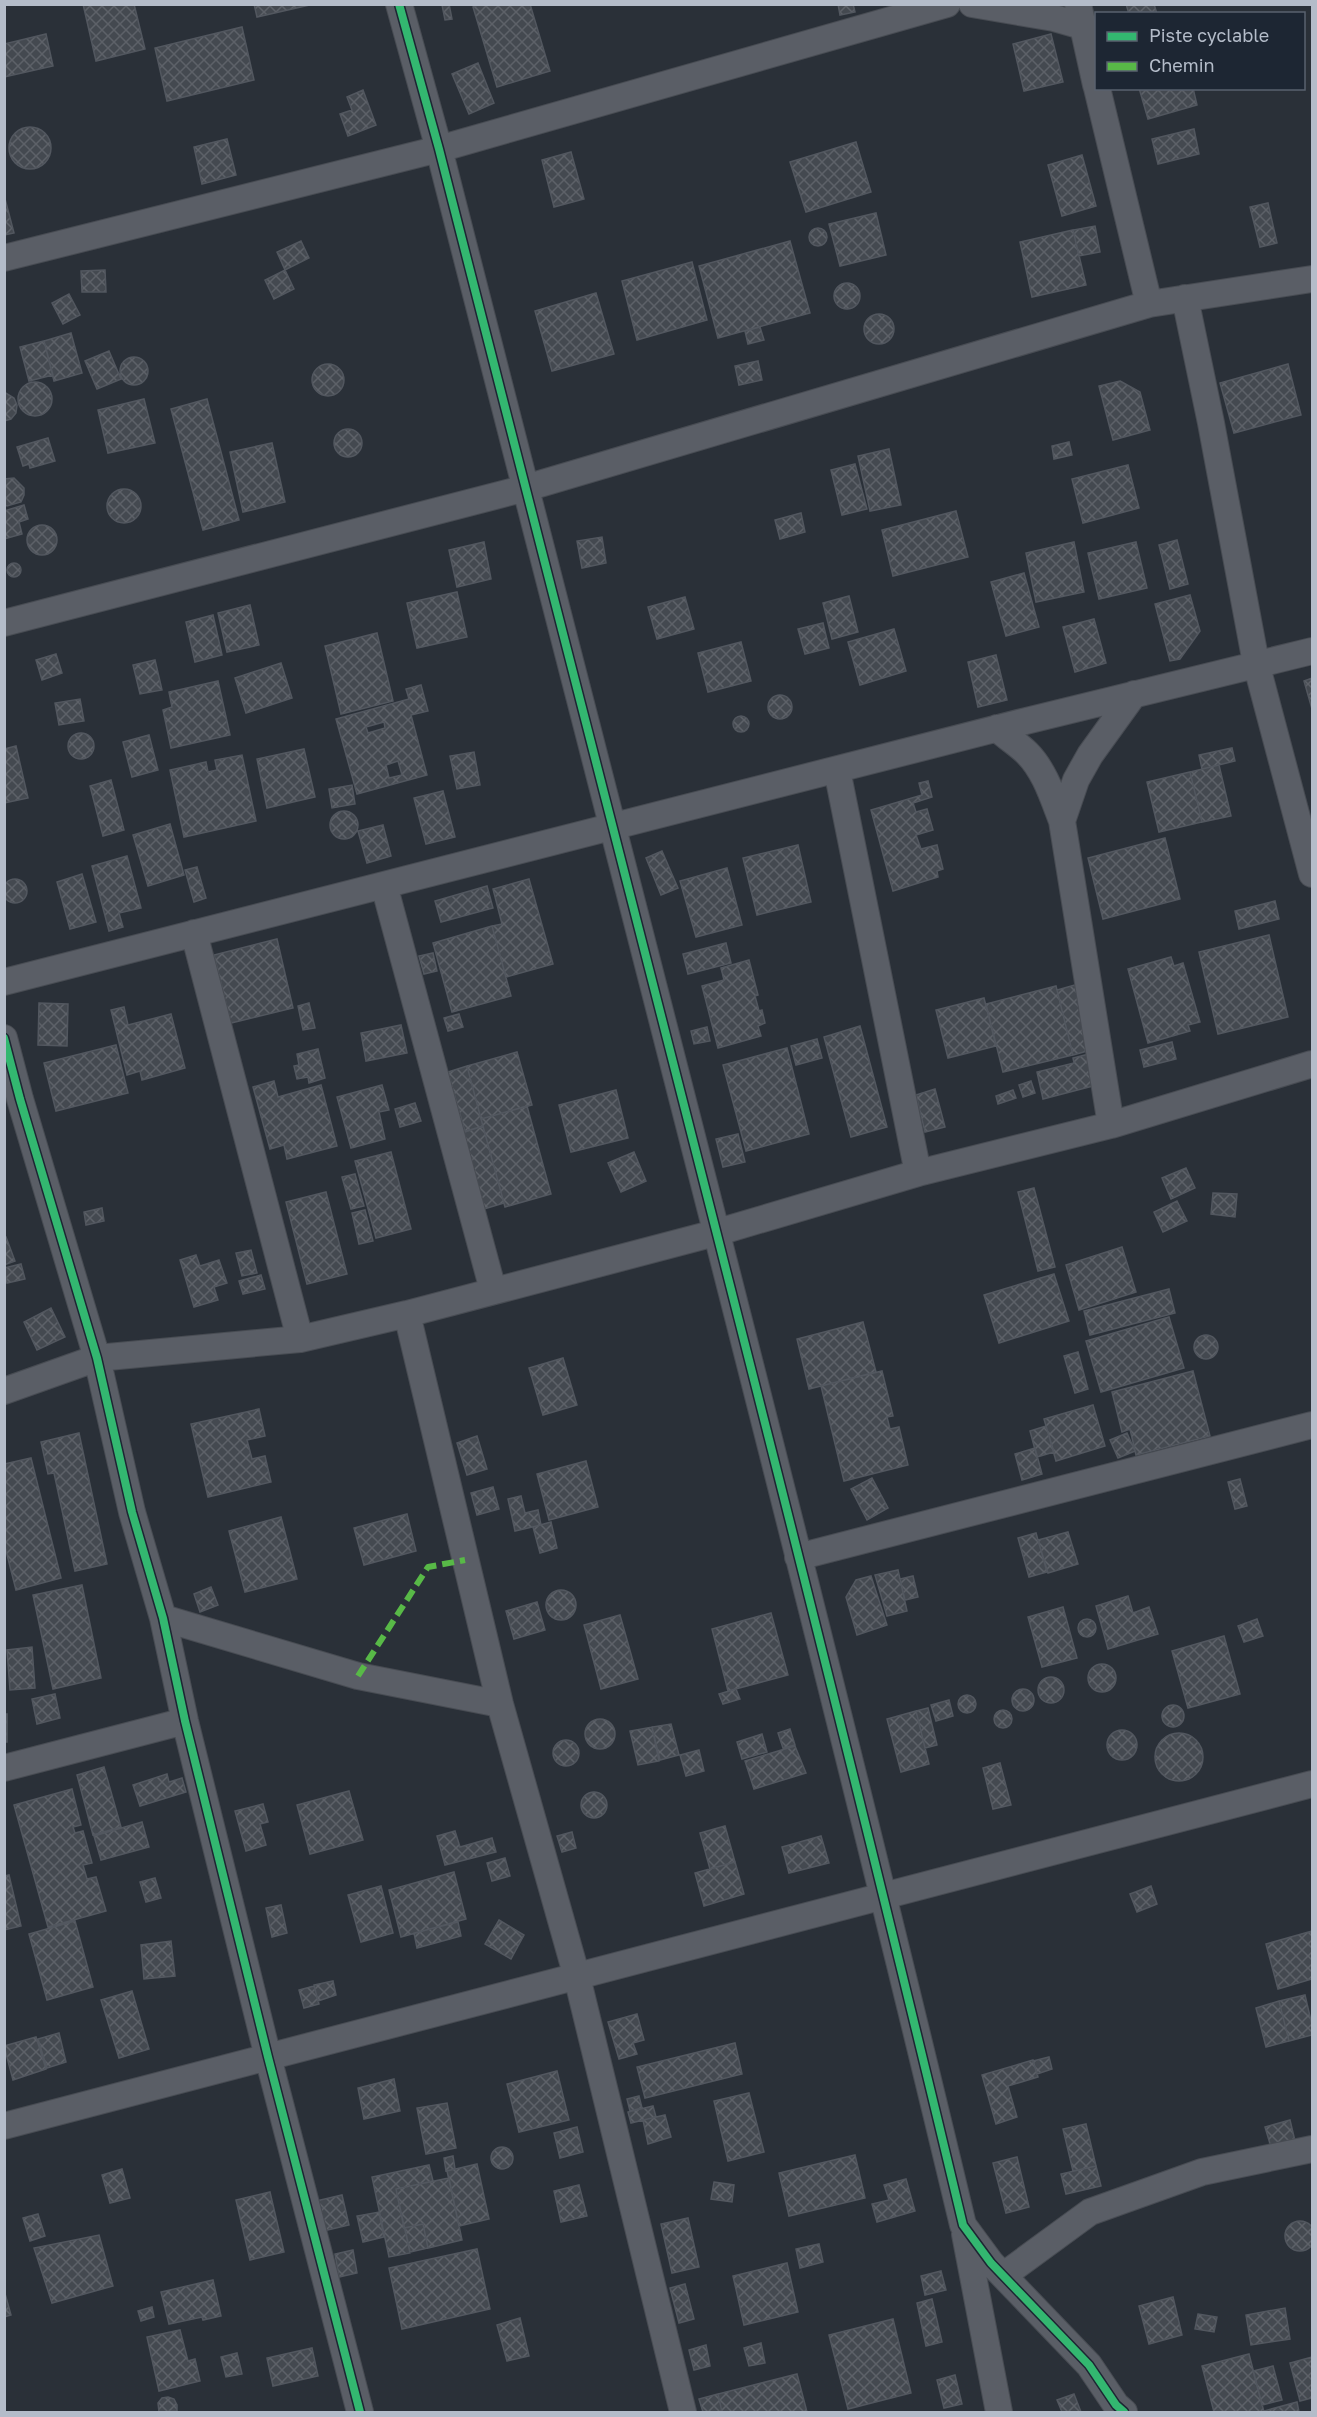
<svg xmlns="http://www.w3.org/2000/svg" width="1317" height="2417" font-family="'Golos Text',sans-serif">
<defs>
<pattern id="building-cross-hatch" width="8" height="8" patternUnits="userSpaceOnUse" patternTransform="scale(1.5)"><rect width="8" height="8" fill="#444950"/><path d="M0 0l8 8M0 8l8-8" fill="none" stroke="#5d6168"/></pattern>
</defs>
<rect width="100%" height="100%" fill="#2a3038"/>
<!-- building -->
<path fill="url(#building-cross-hatch)" stroke="#52575f" stroke-width="1.5" fill-rule="evenodd" d="M83,4h51l11,45 -49,12z
M254,4h60l-57,13z
M449,4l3,15 -7,1 -3,-15z
M481,4h49l20,67 -53,16 -24,-80z
M838,4h15l2,8 -15,3z
M1126,4h28l3,10h-28z
M242,27l12,53 -87,21 -12,-53z
M46,34l7,32 -49,11v-33z
M1051,34l12,48 -39,9 -11,-47z
M478,63l16,40 -25,11 -17,-40z
M1139,88h54l4,17 -49,14z
M363,90l13,35 -28,11 -8,-22 12,-4 -5,-13z
M9 148a21 21 0 1 1 42 0a21 21 0 1 1-42 0Z
M1194,129l5,25 -41,10 -6,-25z
M227,139l9,36 -34,9 -8,-37z
M856,142l15,50 -65,20 -16,-50z
M571,152l13,47 -30,8 -12,-47z
M1082,155l14,51 -34,10 -14,-51z
M4,195l10,38 -10,2z
M1268,203l9,40 -17,4 -10,-40z
M876,213l10,42 -46,11 -11,-42z
M1095,226l5,26 -21,4 -6,-26z
M809 237a9 9 0 1 1 18 0a9 9 0 1 1-18 0Z
M1073,230l13,55 -54,12 -12,-55z
M301,241l8,17 -24,12 -8,-18z
M790,241l20,72 -92,25 -19,-72z
M692,262l15,58 -70,20 -15,-59z
M105,270l1,22h-24l-1,-21z
M285,270l9,19 -20,10 -9,-19z
M834 296a13 13 0 1 1 26 0a13 13 0 1 1-26 0Z
M596,293l18,61 -62,17 -17,-60z
M69,294l11,21 -17,9 -11,-21z
M864 329a15 15 0 1 1 30 0a15 15 0 1 1-30 0Z
M760,327l4,13 -16,4 -3,-13z
M71,333l11,40 -28,8 -10,-40z
M44,341l9,34 -24,6 -9,-34z
M109,351l12,28 -24,10 -12,-28z
M120 371a14 14 0 1 1 28 0a14 14 0 1 1-28 0Z
M758,361l4,19 -23,5 -4,-19z
M1288,364l13,51 -67,18 -14,-50z
M312 380a16 16 0 1 1 32 0a16 16 0 1 1-32 0Z
M1120,381l20,11 10,38 -37,10 -14,-54z
M18 399a17 17 0 1 1 34 0a17 17 0 1 1-34 0Z
M4,392l10,6 3,7 -1,8 -5,6 -7,2z
M144,399l11,44 -47,10 -10,-43z
M207,399l32,121 -36,10 -32,-121z
M334 443a14 14 0 1 1 28 0a14 14 0 1 1-28 0Z
M48,438l7,23 -25,7 -1,-4 -6,2 -6,-19z
M1069,442l3,13 -18,4 -2,-13z
M272,443l13,59 -42,10 -13,-60z
M889,449l12,56 -31,6 -12,-55z
M855,464l12,45 -25,6 -11,-45z
M1128,465l11,43 -56,15 -11,-44z
M14,478l10,10v7l-3,7 -14,4 -3,-2v-25z
M107 506a17 17 0 1 1 34 0a17 17 0 1 1-34 0Z
M24,505l4,14 -9,3 3,12 -18,5v-28z
M956,511l12,46 -75,19 -11,-46z
M801,513l4,19 -25,7 -5,-19z
M27 540a15 15 0 1 1 30 0a15 15 0 1 1-30 0Z
M602,537l4,26 -24,5 -5,-27z
M1177,540l11,44 -18,5 -11,-44z
M484,542l7,37 -34,8 -8,-37z
M1074,542l10,50 -48,10 -10,-49z
M1136,542l11,46 -48,11 -11,-46z
M7 570a7 7 0 1 1 14 0a7 7 0 1 1-14 0Z
M1024,573l15,54 -33,9 -15,-54z
M457,592l10,45 -50,11 -10,-45z
M1190,595l10,36 -20,28 -10,2 -15,-57z
M849,596l9,36 -26,7 -9,-36z
M685,597l9,32 -37,10 -9,-32z
M250,605l9,40 -32,7 -9,-39z
M213,615l9,40 -27,7 -9,-40z
M1094,619l12,44 -31,9 -12,-45z
M823,623l6,25 -24,6 -7,-25z
M894,629l12,42 -46,14 -12,-43z
M377,633l16,68 -52,13 -16,-68z
M741,642l10,39 -43,11 -10,-39z
M56,654l6,19 -20,7 -6,-20z
M996,655l11,45 -29,7 -10,-45z
M155,660l7,30 -22,4 -7,-29z
M281,663l11,35 -46,15 -11,-35z
M1312,678v31l-8,-28z
M218,681l12,54 -59,13 -8,-38 9,-3 -3,-15z
M421,685l7,26 -17,4 16,60 -70,19 -21,-75 73,-20 -3,-10zM384,722l1,6 -17,5 -2,-6zM398,761l4,14 -13,3 -3,-13z
M768 707a12 12 0 1 1 24 0a12 12 0 1 1-24 0Z
M80,699l4,22 -25,4 -4,-22z
M733 724a8 8 0 1 1 16 0a8 8 0 1 1-16 0Z
M68 746a13 13 0 1 1 26 0a13 13 0 1 1-26 0Z
M149,735l9,35 -26,7 -9,-35z
M16,746l12,52 -24,5v-54z
M1232,748l3,13 -33,8 -3,-14z
M304,749l11,48 -48,11 -10,-49z
M474,752l6,33 -23,4 -7,-33z
M242,755l14,66 -72,16 -14,-67 36,-8 2,10 9,-2 -2,-10z
M1219,765l12,51 -29,6 -12,-50z
M1190,772l12,50 -43,10 -12,-50z
M111,780l13,50 -21,6 -13,-50z
M928,781l4,16 -19,6 3,9 11,-3 6,21 -17,5 5,14 16,-4 6,24 -6,2 1,6 -45,14 -22,-81 51,-15 -3,-12z
M352,785l3,19 -23,4 -3,-19z
M443,791l12,46 -29,7 -12,-46z
M330 825a14 14 0 1 1 28 0a14 14 0 1 1-28 0Z
M170,824l14,51 -36,11 -15,-51z
M383,825l8,31 -24,7 -9,-32z
M1165,838l15,61 -77,20 -15,-61z
M798,845l13,57 -54,13 -14,-57z
M662,851l16,37 -17,7 -15,-37z
M127,856l14,52 -22,5 4,14 -14,4 -17,-65z
M197,867l9,31 -12,4 -9,-32z
M727,868l15,57 -46,12 -16,-56z
M82,874l14,48 -26,7 -13,-47z
M3 891a12 12 0 1 1 24 0a12 12 0 1 1-24 0Z
M529,879l24,85 -47,13 -14,-51 10,-2 -9,-35z
M487,886l6,22 -52,14 -6,-21z
M1275,901l4,18 -40,10 -4,-18z
M492,926l19,70 -59,16 -19,-69z
M1269,935l19,82 -70,17 -19,-82z
M277,939l16,69 -62,15 -17,-68z
M726,943l5,20 -43,11 -5,-20z
M433,953l4,18 -13,3 -5,-18z
M1171,957l3,9 9,-3 17,59 -12,3 2,6 -42,12 -20,-74z
M749,960l9,35 -3,1 4,15 3,-1 3,13 -7,3 3,10 -43,12 -16,-62 22,-6 -3,-12z
M1075,985l16,65 -18,5 -16,-65z
M1056,986l17,69 -70,17 -17,-68z
M984,998l12,48 -48,12 -12,-48z
M39,1003l29,1 -1,42 -29,-1z
M309,1003l6,25 -12,2 -5,-24z
M124,1007l4,18 43,-11 14,54 -43,12 -2,-9 -13,4 -16,-65z
M459,1014l4,13 -15,4 -4,-13z
M401,1025l6,28 -41,8 -5,-28z
M860,1026l27,101 -36,10 -27,-100z
M707,1027l3,14 -16,3 -3,-13z
M817,1039l5,19 -26,7 -5,-19z
M1172,1042l4,17 -32,8 -4,-17z
M116,1045l12,48 -72,18 -12,-48z
M787,1048l22,86 -63,17 -23,-86z
M318,1049l7,29 -16,5 -1,-6 -11,2 -3,-13 5,-1 -2,-11z
M517,1052l15,53 -51,14 -14,-53z
M1089,1054l8,31 -54,14 -6,-27 37,-9 -1,-5z
M467,1066l16,60 -18,6 -17,-60z
M274,1081l4,16 43,-12 16,61 -50,13 -3,-14 -14,4 -17,-62z
M1031,1081l4,12 -12,4 -4,-12z
M382,1085l7,25 -10,2 6,27 -34,9 -14,-51z
M935,1089l10,38 -20,5 -9,-37z
M616,1090l12,48 -57,14 -12,-47z
M1013,1090l3,8 -18,6 -2,-8z
M415,1103l6,18 -21,6 -5,-18z
M527,1106l24,88 -46,13 -24,-88z
M483,1126l21,77 -30,9 -21,-77z
M738,1134l7,28 -22,5 -7,-28z
M391,1152l20,77 -35,9 -21,-77z
M634,1152l12,29 -25,11 -13,-29z
M1186,1168l9,20 -24,11 -9,-21z
M355,1174l9,32 -13,3 -9,-32z
M1034,1188l21,79 -17,4 -20,-79z
M326,1192l21,82 -40,10 -21,-82z
M1213,1193l24,1 -2,23 -24,-3z
M1177,1201l10,20 -24,11 -9,-20z
M102,1208l2,13 -18,4 -2,-13z
M365,1210l8,31 -14,3 -7,-31z
M6,1237l9,24 -11,4v-27z
M1122,1247l14,45 -57,18 -13,-45z
M251,1250l6,23 -15,3 -6,-23z
M196,1255l4,11 19,-6 8,23 -13,4 4,13 -24,7 -14,-47z
M21,1264l4,15 -18,4 -3,-15z
M1054,1274l15,47 -70,22 -15,-48z
M261,1275l4,14 -22,5 -4,-13z
M1169,1289l6,24 -85,22 -6,-24z
M51,1308l14,29 -28,13 -13,-28z
M1169,1317l15,51 -83,24 -15,-51z
M863,1322l13,50 -67,17 -12,-50z
M1194 1347a12 12 0 1 1 24 0a12 12 0 1 1-24 0Z
M1078,1352l10,37 -13,4 -11,-37z
M563,1358l14,47 -34,10 -14,-47z
M882,1371l11,45 -6,1 3,12 9,-2 9,38 -64,16 -23,-95z
M1193,1371l17,65 -74,19 -6,-26 -8,3 -10,-40z
M1093,1405l12,41 -49,15 -12,-42z
M259,1409l6,27 -18,4 5,19 13,-3 6,26 -63,15 -17,-73z
M1046,1426l8,26 -17,5 -7,-26z
M79,1433l28,131 -32,7 -21,-98 -6,1 -7,-32z
M1127,1433l8,18 -17,7 -8,-18z
M477,1436l10,33 -20,6 -10,-32z
M1035,1448l7,26 -20,6 -7,-26z
M31,1458l30,120 -45,12 -12,-47v-79z
M586,1461l12,46 -49,13 -12,-46z
M872,1478l16,30 -21,12 -16,-31z
M1240,1479l7,27 -12,3 -7,-27z
M493,1487l6,22 -22,6 -6,-22z
M521,1496l4,17 13,-3 3,15 -26,6 -7,-32z
M407,1514l9,37 -52,14 -10,-37z
M281,1517l16,62 -52,13 -16,-61z
M551,1522l6,26 -17,5 -7,-26z
M1068,1532l10,32 -30,9 -10,-33z
M1036,1533l11,39 -18,5 -11,-39z
M898,1570l9,41 -20,5 -12,-41z
M871,1576l16,49 -30,10 -11,-38 10,-17z
M913,1576l5,21 -13,3 -5,-21z
M82,1585l19,93 -48,11 -20,-94z
M211,1587l7,18 -18,7 -6,-18z
M546 1605a15 15 0 1 1 30 0a15 15 0 1 1-30 0Z
M1128,1596l5,17 16,-6 9,27 -50,15 -12,-43z
M537,1602l8,28 -31,9 -8,-28z
M1063,1607l14,51 -35,9 -14,-50z
M771,1613l17,62 -60,16 -16,-62z
M620,1615l18,64 -37,10 -17,-64z
M1078 1628a9 9 0 1 1 18 0a9 9 0 1 1-18 0Z
M1257,1619l6,17 -19,6 -6,-16z
M1224,1636l16,58 -52,14 -16,-57z
M32,1647l3,41 -25,2 -3,-40z
M1088 1678a14 14 0 1 1 28 0a14 14 0 1 1-28 0Z
M1038 1690a13 13 0 1 1 26 0a13 13 0 1 1-26 0Z
M736,1689l4,10 -17,5 -4,-10z
M1012 1700a11 11 0 1 1 22 0a11 11 0 1 1-22 0Z
M55,1694l5,24 -23,6 -5,-25z
M958 1704a9 9 0 1 1 18 0a9 9 0 1 1-18 0Z
M949,1700l4,16 -17,5 -5,-16z
M1162 1716a11 11 0 1 1 22 0a11 11 0 1 1-22 0Z
M928,1708l9,37 -12,3 -9,-37z
M994 1719a9 9 0 1 1 18 0a9 9 0 1 1-18 0Z
M916,1711l13,53 -28,8 -14,-53z
M4,1714h3v28h-3z
M585 1734a15 15 0 1 1 30 0a15 15 0 1 1-30 0Z
M671,1724l8,31 -19,5 -8,-33z
M652,1727l7,34 -21,4 -8,-34z
M790,1729l5,16 -12,3 -5,-15z
M1107 1745a15 15 0 1 1 30 0a15 15 0 1 1-30 0Z
M1155 1757a24 24 0 1 1 48 0a24 24 0 1 1-48 0Z
M762,1734l5,18 -25,7 -5,-17z
M553 1753a13 13 0 1 1 26 0a13 13 0 1 1-26 0Z
M795,1746l11,27 -52,16 -9,-28z
M699,1750l5,21 -18,5 -6,-21z
M1000,1763l11,42 -18,4 -10,-41z
M104,1767l17,60 -28,8 -16,-60z
M167,1774l2,8 13,-4 4,14 -46,14 -7,-21z
M72,1789l9,36 -8,2 2,6 8,-2 9,32 -9,2 4,14 9,-2 10,34 -58,16 -34,-122z
M349,1791l14,49 -53,14 -13,-49z
M581 1805a13 13 0 1 1 26 0a13 13 0 1 1-26 0Z
M263,1804l5,18 -8,2 6,21 -20,6 -11,-40z
M142,1822l7,25 -48,13 -7,-24z
M725,1826l10,36 -25,7 -10,-36z
M455,1831l5,16 32,-9 4,14 -51,13 -8,-29z
M572,1832l4,16 -14,4 -5,-16z
M821,1836l8,27 -40,10 -7,-26z
M505,1858l5,18 -18,5 -5,-18z
M735,1862l9,32 -40,12 -9,-33z
M454,1872l12,47 -65,18 -12,-47z
M9,1875l12,51 -17,4v-54z
M155,1878l6,20 -15,4 -6,-20z
M381,1886l12,47 -32,9 -13,-47z
M1151,1886l6,18 -20,8 -7,-18z
M281,1905l6,28 -15,4 -6,-29z
M499,1920l25,15 -13,24 -26,-15z
M75,1921l18,66 -46,13 -18,-66z
M458,1922l3,14 -44,12 -3,-15z
M1312,1931v48l-34,10 -12,-45z
M171,1941l4,35 -31,3 -3,-34z
M333,1981l3,14 -18,6 -4,-16z
M314,1986l5,18 -15,4 -5,-18z
M132,1991l17,58 -30,9 -18,-58z
M1305,1995l7,30v10l-23,6 -10,-40z
M1279,2001l10,40 -23,6 -10,-39z
M637,2014l7,26 -11,3 4,11 -18,5 -11,-37z
M59,2033l7,29 -19,6 -9,-29z
M36,2037l10,32 -33,11 -9,-34z
M735,2043l7,31 -97,24 -8,-31z
M1049,2057l3,12 -15,5 -4,-13z
M1033,2060l5,17 -30,9 9,31 -21,7 -14,-49z
M557,2071l12,49 -50,12 -12,-48z
M394,2079l6,32 -36,8 -6,-31z
M749,2093l15,59 -36,9 -14,-60z
M639,2096l3,12 -12,3 -3,-12z
M447,2103l9,45 -30,6 -9,-46z
M653,2106l3,11 -25,6 -3,-11z
M665,2115l6,22 -23,7 -5,-24z
M1290,2120l5,21 -24,6 -6,-20z
M1086,2124l10,42 -23,5 -10,-42z
M577,2127l6,25 -23,6 -6,-25z
M491 2158a11 11 0 1 1 22 0a11 11 0 1 1-22 0Z
M855,2155l10,43 -76,18 -10,-43z
M453,2156l2,13 -9,2 -2,-13z
M1017,2157l12,50 -23,6 -13,-50z
M477,2164l12,55 -30,7 -12,-55z
M429,2165l4,16 -37,8 14,64 -21,4 -17,-80z
M1096,2166l5,20 -35,8 -5,-20z
M122,2169l8,29 -20,5 -8,-28z
M449,2178l13,62 -34,8 -5,-24 -19,4 -8,-39z
M906,2179l9,32 -38,11 -5,-18 17,-4 -5,-15z
M714,2182l20,3 -2,17 -21,-3z
M579,2185l8,31 -26,6 -7,-31z
M270,2192l14,60 -34,8 -14,-60z
M342,2195l7,30 -26,6 -7,-30z
M379,2212l5,25 -21,5 -6,-26z
M38,2214l7,22 -15,5 -7,-23z
M688,2218l11,49 -27,6 -11,-49z
M1285 2236a15 15 0 1 1 30 0a15 15 0 1 1-30 0Z
M423,2224l5,24 -18,4 -5,-24z
M99,2235l14,51 -61,17 -18,-55z
M819,2244l4,18 -23,6 -4,-19z
M477,2249l13,60 -88,20 -13,-61z
M353,2250l4,23 -18,4 -4,-23z
M787,2263l11,49 -54,13 -11,-49z
M941,2271l5,19 -21,5 -4,-19z
M213,2280l8,36 -18,4 -1,-3 -33,7 -8,-32z
M685,2284l9,35 -15,4 -9,-35z
M4,2290l7,25 -7,2z
M1173,2297l9,38 -33,9 -10,-38z
M932,2299l10,43 -16,4 -9,-43z
M152,2307l2,10 -13,4 -3,-10z
M1285,2308l5,31 -39,6 -5,-30z
M1198,2314l19,3 -3,15 -19,-3z
M520,2318l9,38 -22,5 -10,-36z
M893,2319l18,74 -63,16 -19,-74z
M180,2330l8,31 7,-2 5,22 -41,10 -12,-54z
M761,2343l4,20 -16,3 -5,-18z
M706,2345l4,21 -16,4 -5,-20z
M312,2348l6,28 -45,10 -6,-28z
M237,2353l5,21 -16,3 -5,-20z
M1249,2354l15,58h-50l-12,-46z
M1312,2357v41l-12,3 -10,-38z
M1273,2366l9,34 -20,5 -9,-34z
M797,2374l10,38h-85l-4,-18z
M955,2375l7,29 -18,4 -7,-28z
M718,2394l4,18h-19l-4,-13z
M1074,2394l7,18h-19l-5,-12z
M168,2397l6,2 3,6v6l-18,1 -1,-9 4,-5z
M1297,2402l2,10h-35v-1z"/>
<g fill="none" stroke-linecap="round" stroke-linejoin="round">
<defs>
<path id="minor" d="M399,4l40,145c176,692 358,1382 524,2076l28,38 98,102 27,40 8,7
M972,4l82,14 28,8
M1078,4l18,81
M1097,88l52,216
M4,258l435,-109 508,-145
M1185,298l26,125 45,240 56,211
M4,623l522,-135 623,-184 163,-25
M997,728c9,9 21,16 30,25 18,18 26,45 35,68l49,304
M837,770l81,403
M1062,821l14,-41 14,-25 44,-61
M384,885l109,405
M194,933l106,406
M4,982l1022,-261 286,-70
M4,1038l16,61 77,259 35,154 31,106 22,103 83,336 92,355
M407,1314l93,390 77,273 106,435
M4,1391l93,-33 203,-19 107,-25 308,-81 203,-60 193,-48 201,-61
M798,1557l514,-132
M163,1618l195,58 142,28
M4,1768l181,-47
M4,2126l1308,-342
M965,2234l34,178
M1004,2275l86,-63 112,-40 110,-23"/>
</defs>
<!-- minor casing -->
<use href="#minor" stroke="#484c53" stroke-width="28"/>
<!-- minor -->
<use href="#minor" stroke="#5a5e66" stroke-width="26"/>
<!-- quiet -->
<path stroke="#58b947" stroke-width="6" stroke-dasharray="12 6" stroke-linecap="butt" d="M358,1676l70,-109 37,-7"/>
<defs>
<path id="cycleway" d="M399,4l40,145c176,692 358,1382 524,2076l28,38 98,102 27,40 8,7
M4,1038l16,61 77,259 35,154 31,106 22,103 83,336 92,355"/>
</defs>
<!-- cycleway casing -->
<use href="#cycleway" stroke="#1d2633" stroke-width="11"/>
<!-- cycleway -->
<use href="#cycleway" stroke="#33b770" stroke-width="8"/>
</g>
<!-- border -->
<rect width="1317" height="2417" fill="none" stroke="#b4bcc9" stroke-width="12"/>
<!-- legend -->
<rect x="1095" y="12" width="210" height="78" fill="#1d2633" stroke="#59626f" stroke-width="1.5"/>
<rect x="1107" y="32" width="30" height="9" fill="#33b770" stroke="#59626f" stroke-width="1.5"/>
<text x="1149" y="42" font-size="18" fill="#b4bcc9">Piste cyclable</text>
<rect x="1107" y="62" width="30" height="9" fill="#58b947" stroke="#59626f" stroke-width="1.5"/>
<text x="1149" y="72" font-size="18" fill="#b4bcc9">Chemin</text>
</svg>
